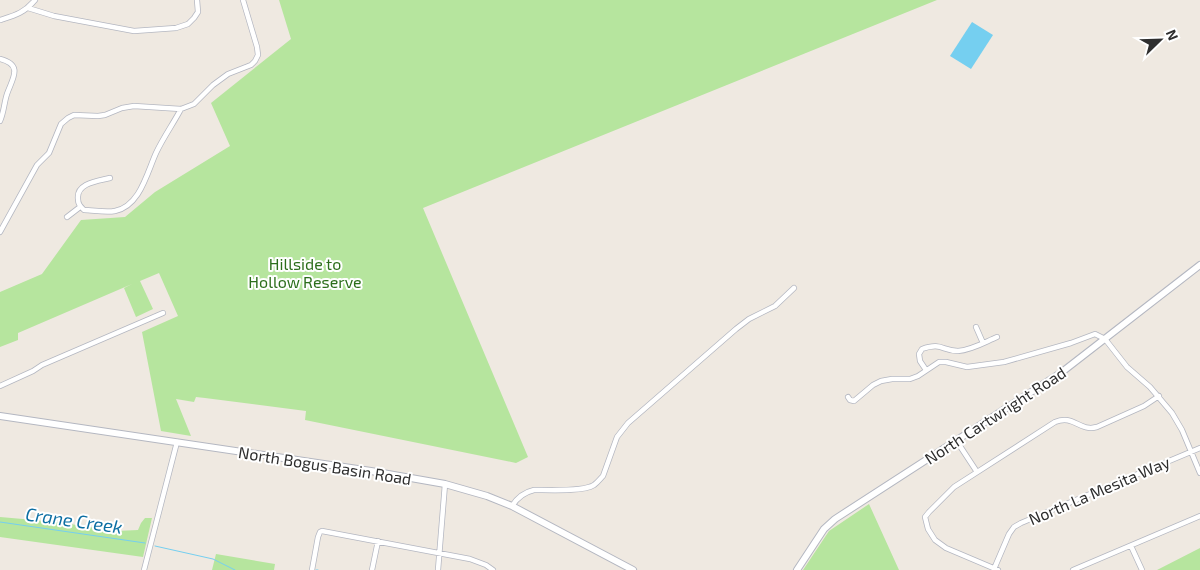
<svg xmlns="http://www.w3.org/2000/svg" width="1200" height="570" font-family="'Exo 2',sans-serif">
<rect width="100%" height="100%" fill="#efe9e1"/>
<!-- green -->
<path fill="#b6e59e" d="M279,0h658l-514,208 105,249 -12,6 -211,-43 1,-9 -101,-13 -9,-1 -2,5 -18,-3 15,37 -30,-5 -19,-99 36,-16 -19,-43 -19,8 13,28 -17,8 -12,-29 8,-4 -114,49v7l-18,7v-55l42,-18 39,-54 44,-3 30,-25 75,-46 -19,-43 80,-64z
M869,504l30,66h-96l26,-39z
M0,517l57,5 59,9 22,-1 3,-7 4,-5h7l-9,39 -143,-20z
M1200,548v22h-43z
M216,554l59,10 -1,6h-62z"/>
<!-- water -->
<path fill="#75cff0" d="M972,22l21,13 -22,34 -21,-13z"/>
<g fill="none" stroke-linecap="round" stroke-linejoin="round">
<!-- stream -->
<path stroke="#75cff0" stroke-width="1" d="M0,522l145,21
M155,546l58,13 22,11
M316,570h2"/>
<defs>
<path id="street" d="M28,8l26,8 80,15 42,-3 12,-4 6,-6 4,-6 -1,-12
M0,20c16,-5 24,-7 35,-20
M0,59c24,6 12,20 7,35 -3,9 -3,18 -7,27
M110,178c-12,3 -34,5 -32,21 0,5 2,7 6,11 9,0 21,3 31,1 25,-5 32,-38 41,-58 7,-15 17,-29 25,-44
M67,217l13,-10
M0,232l37,-67 12,-12 12,-29 7,-6 6,-3 24,1 7,-1 17,-7 12,-2 47,3 13,-5 19,-19 15,-11 23,-9 4,-4 3,-6 -1,-8 -14,-47
M976,327l7,16
M926,370l-6,-9 -1,-7 3,-5c20,-7 20,2 36,2 14,-1 27,-9 39,-14
M0,386l33,-15 9,-6 121,-52
M848,397l2,3 4,1 19,-16 8,-4 11,-2h18l8,-3 21,-14h7l21,5 37,-5 67,-19 24,-9 10,5 22,28 23,20 22,26 10,17 18,43
M956,440l21,32
M512,506c5,-8 13,-14 22,-16 14,0 49,2 60,-5 4,-3 6,-6 9,-9l14,-39 11,-14 108,-94 13,-10 26,-13 19,-18
M1131,546l11,24
M994,569l15,-35 5,-7 7,-4 179,-75
M144,570l33,-128
M312,570l6,-33 2,-5 2,-1 148,28 16,6 7,5
M372,570l6,-29
M438,570l7,-86
M998,570l-52,-22 -11,-8 -7,-11 -3,-12 4,-5 25,-25 101,-65c19,-8 24,10 42,5l47,-21 15,-10
M1073,570l127,-54"/>
<path id="secondary" d="M0,416l371,55 74,13 42,12 25,10 121,64
M797,570l27,-41 11,-10 227,-147 138,-107"/>
</defs>
<!-- street casing -->
<use href="#street" stroke="#b4b7c1" stroke-width="6"/>
<!-- secondary casing -->
<use href="#secondary" stroke="#b4b7c1" stroke-width="8"/>
<!-- street -->
<use href="#street" stroke="#fff" stroke-width="4.5"/>
<!-- secondary -->
<use href="#secondary" stroke="#fff" stroke-width="6"/>
</g>
<g text-anchor="middle" dominant-baseline="central" stroke-width="4" stroke-linejoin="round" paint-order="stroke">
<!-- park labels -->
<g font-size="16" fill="#2c6e1b" stroke="#fff">
<text x="305" y="263">Hillside to<tspan x="305" dy="18">Hollow Reserve</tspan></text>
</g>
<!-- street labels -->
<g font-size="16" fill="#2e2e2e" stroke="#fff">
<text transform="translate(995 415) rotate(-33)">North Cartwright Road</text>
<text transform="translate(325 465) rotate(9)">North Bogus Basin Road</text>
<text transform="translate(1099 490) rotate(-23)">North La Mesita Way</text>
</g>
<!-- water labels -->
<g font-size="18" font-style="italic" fill="#0d6fa3" stroke="#fff">
<text transform="translate(74 520) rotate(8)">Crane Creek</text>
</g>
</g>
<!-- north arrow -->
<g transform="translate(1160 40) rotate(67)" stroke="#ffffff" stroke-width="4" paint-order="stroke">
<path d="M0-4L9 19L0 12L-9 19Z" fill="#2e2e2e"/>
<text y="-8" font-size="14" font-weight="bold" text-anchor="middle" fill="#2e2e2e">N</text>
</g>
</svg>
